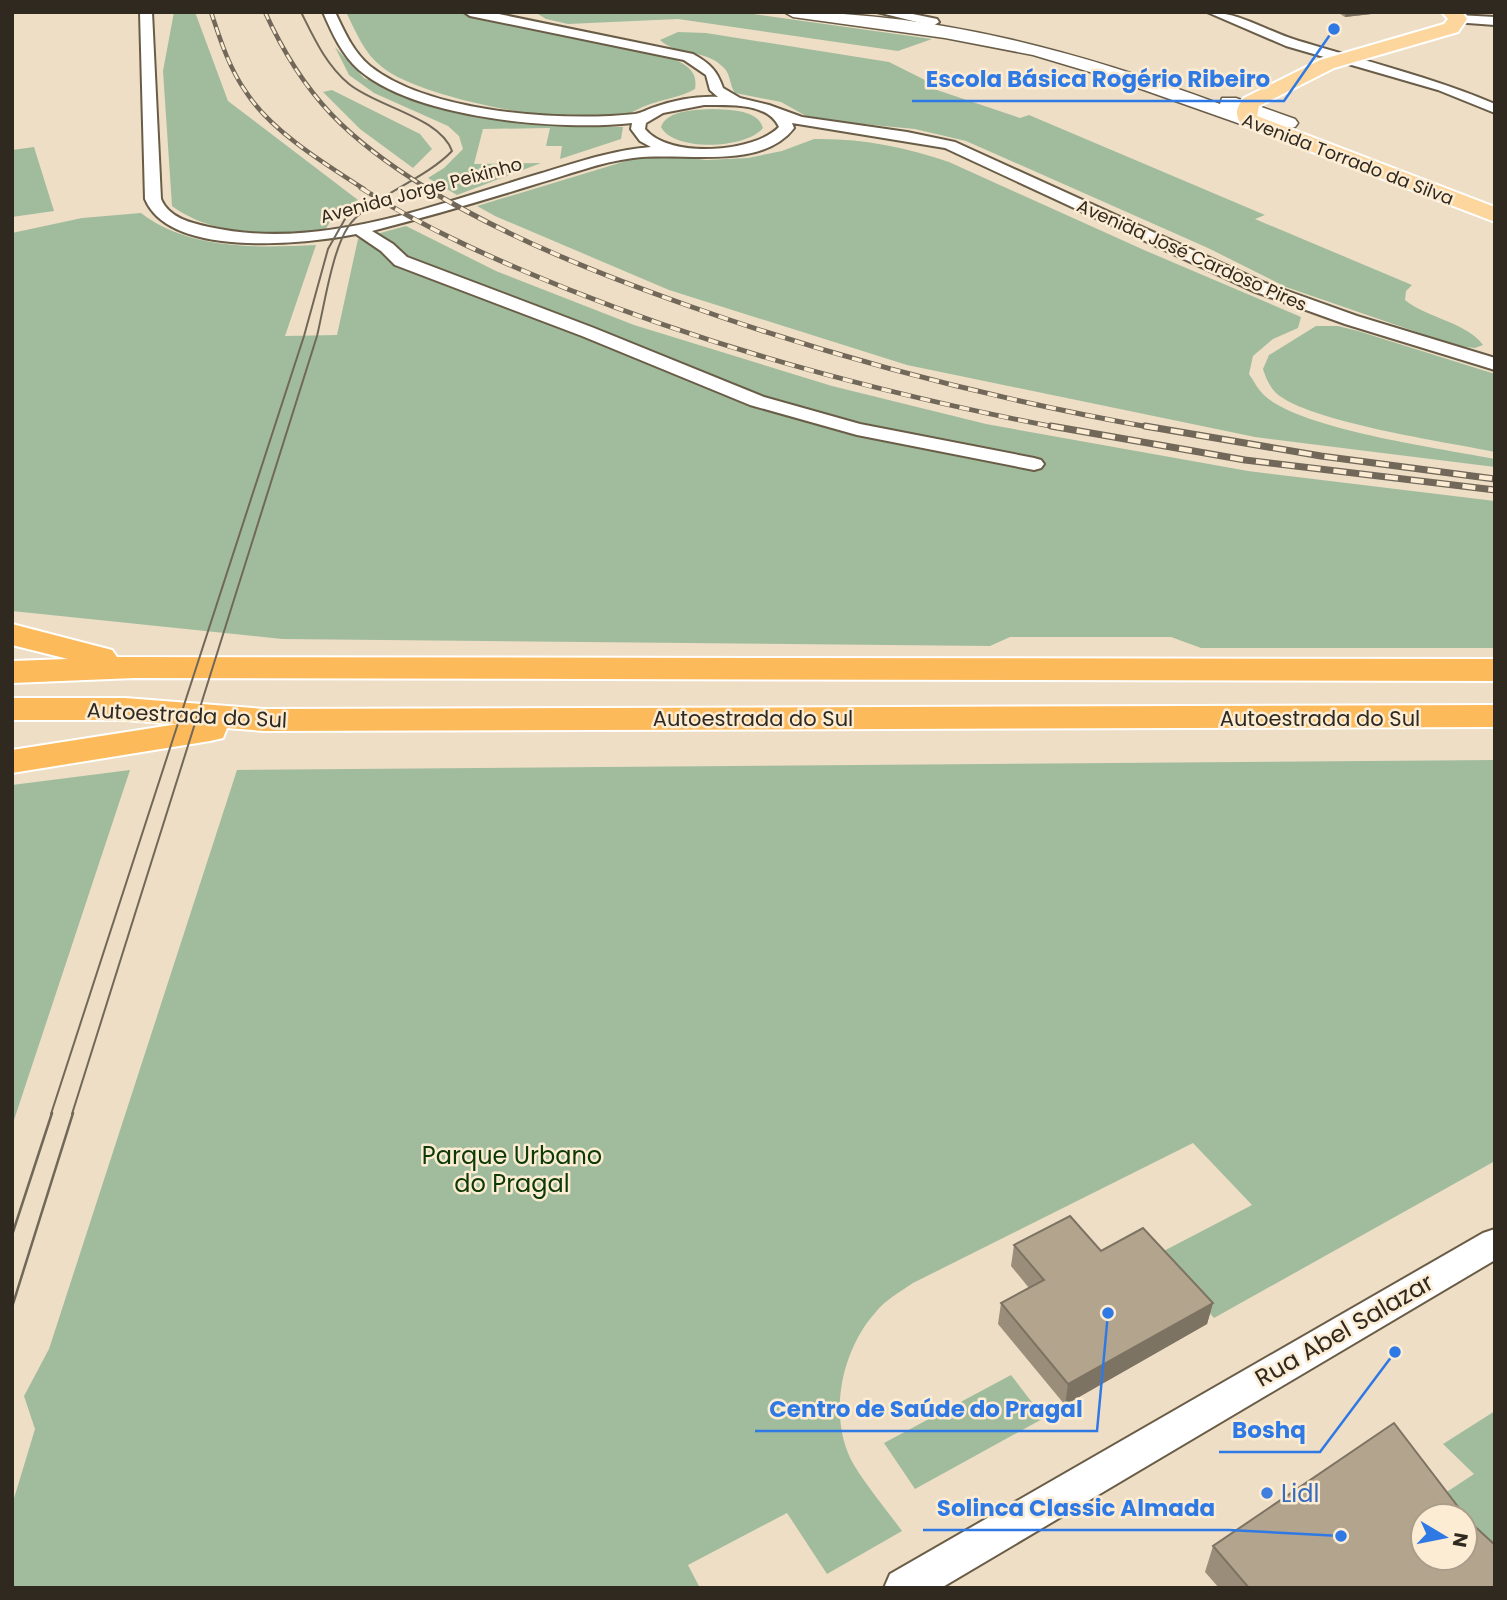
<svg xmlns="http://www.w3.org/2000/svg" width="1507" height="1600" font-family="Poppins,sans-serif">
<rect width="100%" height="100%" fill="#eedec6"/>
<!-- green -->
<path fill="#a1bc9d" d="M174,12h21l33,89 130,99 -23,14 -10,16c-51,6 -111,7 -153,-24l-9,-135z
M387,12h73l214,47c14,7 24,13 21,30 -15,9 -34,10 -50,17 -8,3 -16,9 -25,10 -49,11 -199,-17 -238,-49 -18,-14 -25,-33 -35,-53z
M535,12h203l194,27 -34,12 -220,-32 -110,5 -22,-5z
M678,32l28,1 183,29 38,19 -2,5 95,32 9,-3 236,100 -10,4 157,66 -6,6 -1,9c22,18 63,23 78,45l-8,3 -18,-2 -171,-59 -78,-39 -242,-107 -51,-12 -96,-9 -11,-3 -27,-15 -46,-9c-6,-9 -4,-19 -12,-26 -17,-18 -46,-11 -63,-27z
M335,47l29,31 52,22 53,13 104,13 50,1 -2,12 -61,20 2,-13h-16l4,-18 -67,1 -9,35 67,-1 -84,32 -29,-17 16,-10 19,-19 -4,-13 -11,-10 -74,-33 -25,-18z
M332,90l88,44 12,15 -19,19 -53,-39 -37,-37z
M713,109c16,1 45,0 50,19 -17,21 -89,24 -102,-1 7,-18 36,-17 52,-18z
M814,139c46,-1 92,8 135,23l195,88 157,67 -3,11 -25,11 -20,17 -4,18c5,7 9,16 16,22 39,34 175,52 230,63v8l-240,-30 -348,-72 -238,-75 -174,-74 -18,-10 159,-48 33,-3 37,5 42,-2 34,-7z
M34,147l20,64 -42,6v-67z
M141,213c48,37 117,35 175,32l-31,91 52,-1 21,-96 48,-13 90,45 138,54 198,61 154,38 262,47 247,30v147h-294l-30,-11h-161l-20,9 -708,-7 -270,-28v-378l70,-15z
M1316,326h22l20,5 137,43v78c-48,-10 -187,-30 -219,-59 -7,-7 -10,-15 -13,-24l6,-14z
M1495,760v401l-281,157 -58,-63 96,-50 -59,-62 -280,140c-13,9 -28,17 -38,30 -34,38 -48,106 -21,152 14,23 32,44 48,66l-75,43 -40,-61 -99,52 12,23h-688v-83l23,-76 -11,-33 25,-47 188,-579z
M130,770l-118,356v-341z
M1011,1375l33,43 -129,71 -31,-46z
M1495,1411v150l-30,-45 -32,-15 41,-27 -31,-30z"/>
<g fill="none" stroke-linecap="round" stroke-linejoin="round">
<defs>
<path id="street" d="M140,12h12l9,187c8,19 30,24 48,28 111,25 228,-23 333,-54 36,-11 71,-23 109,-26l-11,-6 -9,-12 1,-6c-72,8 -216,-4 -273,-53 -17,-15 -27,-37 -36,-58h12c9,19 18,40 35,54 59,47 192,56 265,48 7,-1 13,-5 20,-7 20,-7 42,-11 63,-10l-8,-7 -4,-15 -22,-15 -214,-44 -6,-4h25l204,42c16,9 24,16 30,34l17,10 29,7 33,12 105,15 48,10 310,141 92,33 138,42v12l-150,-46 -92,-33 -308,-143 -153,-25 2,5c-34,44 -112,23 -161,30 -33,4 -65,17 -97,26 -54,17 -109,33 -164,47l21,13 14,13 187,71 170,69 96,27 174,34 7,2 3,4 -3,4 -7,2 -177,-35 -107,-30 -168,-69 -187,-71 -14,-14 -25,-17c-50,10 -186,25 -211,-35zM704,105c23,0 64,-3 75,22 -25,26 -110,32 -134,2l1,-6 17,-10z
M877,12h26l34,7 2,3 -6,4z
M1207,12c33,0 61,20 92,29 66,20 132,36 196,63v9l-57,-23 -152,-44z
M1458,15l37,2v8l-41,-3v-6z
M1495,1229v31l-554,328h-57l6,-14 593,-341z"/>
<path id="secondary" d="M784,12c151,0 296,40 436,92l2,-6h14l59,21 3,4 -3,4 -7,2 -30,-10 -2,6 -7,2 -139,-49 -77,-23 -88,-17 -152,-21z"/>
<path id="primary" d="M1442,12h20l5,7 -9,13 -124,36 -75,38 -2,10 238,91v15l-253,-97c-8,-11 -6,-17 2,-27l76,-38 124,-36 4,-5z"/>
<path id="highway" d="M12,624l100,26 5,7 1378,2v22l-1360,-3 -123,5v-22l56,-2 -56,-14z
M12,698h113l139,11 1231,-4v22l-1231,4 -37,-3 -4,10 -13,3 -198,32v-23l166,-26 -53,-4h-113z"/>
</defs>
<!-- street casing -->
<use href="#street" stroke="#6a5d47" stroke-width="4"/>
<!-- secondary casing -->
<use href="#secondary" stroke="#6a5d47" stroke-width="3"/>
<!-- primary casing -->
<use href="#primary" stroke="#fff" stroke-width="4"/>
<!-- highway casing -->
<use href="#highway" stroke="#fff" stroke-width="4"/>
<!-- street -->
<use href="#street" fill="#fff" fill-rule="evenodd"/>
<!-- secondary -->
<use href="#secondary" fill="#fff" fill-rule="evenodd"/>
<!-- primary -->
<use href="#primary" fill="#fdd69d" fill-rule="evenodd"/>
<!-- highway -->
<use href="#highway" fill="#fcba5b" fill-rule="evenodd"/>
<!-- tram-far1 -->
<path stroke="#716859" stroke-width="2" d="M51,1114l253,-778 24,-87 17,-30
M72,1114l245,-778c7,-29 15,-85 31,-109 18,-28 77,-47 104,-76 -12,-34 -75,-44 -103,-67 -23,-19 -35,-46 -48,-72"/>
<!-- tram -->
<path stroke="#716859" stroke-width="2.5" d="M12,1235l40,-122
M12,1307l61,-194"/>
<defs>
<path id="rail-far2" d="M211,12c9,27 18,56 35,80 25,39 79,72 118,97
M265,12c39,86 84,128 163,177"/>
<path id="rail-far1" d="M361,188c66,42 137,73 209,102 158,63 323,106 490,138
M426,188c82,50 175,87 266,119 150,53 306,93 462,121"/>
<path id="rail" d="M1051,426l194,34 250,30
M1145,426l176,30 174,23"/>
</defs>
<!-- rail-far2 casing -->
<use href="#rail-far2" stroke="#716859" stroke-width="4.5"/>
<!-- rail-far1 casing -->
<use href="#rail-far1" stroke="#716859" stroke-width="5"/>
<!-- rail casing -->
<use href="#rail" stroke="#716859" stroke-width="7"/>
<!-- rail-far2 -->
<use href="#rail-far2" stroke="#fcecd3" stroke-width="2.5" stroke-dasharray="8" stroke-linecap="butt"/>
<!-- rail-far1 -->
<use href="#rail-far1" stroke="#fcecd3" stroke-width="3.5" stroke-dasharray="10" stroke-linecap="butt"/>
<!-- rail -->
<use href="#rail" stroke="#fcecd3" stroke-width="4.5" stroke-dasharray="13" stroke-linecap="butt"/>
</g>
<!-- wall -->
<path fill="#9a8d79" d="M1337,12h52l-44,5z
M1014,1245l87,6 112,52 -6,21 -142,81 -67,-81 3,-21 28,-15 -18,-22z
M1213,1546l282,42h-276l-14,-16z"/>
<!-- shaded-wall -->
<path fill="#7d7363" d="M1346,12h43l-44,5z
M1213,1303l-6,21 -142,81 3,-21z"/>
<!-- building -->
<path fill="#b3a48d" stroke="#7d7363" stroke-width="2" fill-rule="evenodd" d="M1070,1216l31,35 42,-23 70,75 -145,81 -67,-81 43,-23 -30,-35z
M1394,1423l75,98 26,24v43h-246l-36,-42zM1423,1516h42v42h-42z"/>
<!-- markers -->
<circle fill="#3f7fe0" stroke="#fcecd3" stroke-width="2.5" cx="1267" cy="1493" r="7"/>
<g text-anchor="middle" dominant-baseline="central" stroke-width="5" stroke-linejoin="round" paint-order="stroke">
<!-- far-street labels -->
<g font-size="18" fill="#2f2920" stroke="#fcecd3">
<text transform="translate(1348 159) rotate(21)">Avenida Torrado da Silva</text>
<text transform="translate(421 190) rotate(-15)">Avenida Jorge Peixinho</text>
<text transform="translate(1192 255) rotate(24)">Avenida José Cardoso Pires</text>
</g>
<!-- street labels -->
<g font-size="21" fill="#2f2920" stroke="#fcecd3">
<text transform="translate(187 715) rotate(3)">Autoestrada do Sul</text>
<text x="753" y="718">Autoestrada do Sul</text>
<text x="1320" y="718">Autoestrada do Sul</text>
</g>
<!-- near-park labels -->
<g font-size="24" fill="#0b3a05" stroke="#fcecd3">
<text x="512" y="1155">Parque Urbano<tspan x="512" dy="28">do Pragal</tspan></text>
</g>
<!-- near-street labels -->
<g font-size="24" fill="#2f2920" stroke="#fcecd3">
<text transform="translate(1344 1330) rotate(-30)">Rua Abel Salazar</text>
</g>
<!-- near-shop labels -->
<g font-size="24" fill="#366cbe" stroke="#fcecd3" text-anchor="start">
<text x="1281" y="1493">Lidl</text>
</g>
</g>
<!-- callouts -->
<path fill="none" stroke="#2f79e5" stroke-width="2.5" d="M1334 29L1284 101H912M1108 1313L1097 1431H755M1395 1352L1320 1452H1219M1341 1536L1229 1530H923"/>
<g fill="#2f79e5" stroke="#fcecd3" stroke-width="2.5">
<circle cx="1334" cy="29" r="7"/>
<circle cx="1108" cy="1313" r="7"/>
<circle cx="1395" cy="1352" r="7"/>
<circle cx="1341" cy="1536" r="7"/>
</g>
<g font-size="23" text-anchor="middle" font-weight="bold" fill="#2f79e5" stroke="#fcecd3" stroke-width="5" stroke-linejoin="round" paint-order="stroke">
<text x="1098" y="87">Escola Básica Rogério Ribeiro</text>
<text x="926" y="1417">Centro de Saúde do Pragal</text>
<text x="1269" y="1438">Boshq</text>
<text x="1076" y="1516">Solinca Classic Almada</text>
</g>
<!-- border -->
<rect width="1507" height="1600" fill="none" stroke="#2f2920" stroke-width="28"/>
<!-- north arrow -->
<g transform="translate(1444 1537) rotate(100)"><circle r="33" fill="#fcecd3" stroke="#aa9e8b" stroke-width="2"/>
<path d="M0-5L12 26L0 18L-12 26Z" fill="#2f79e5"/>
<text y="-10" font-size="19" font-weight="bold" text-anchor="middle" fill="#2f2920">N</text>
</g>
</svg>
